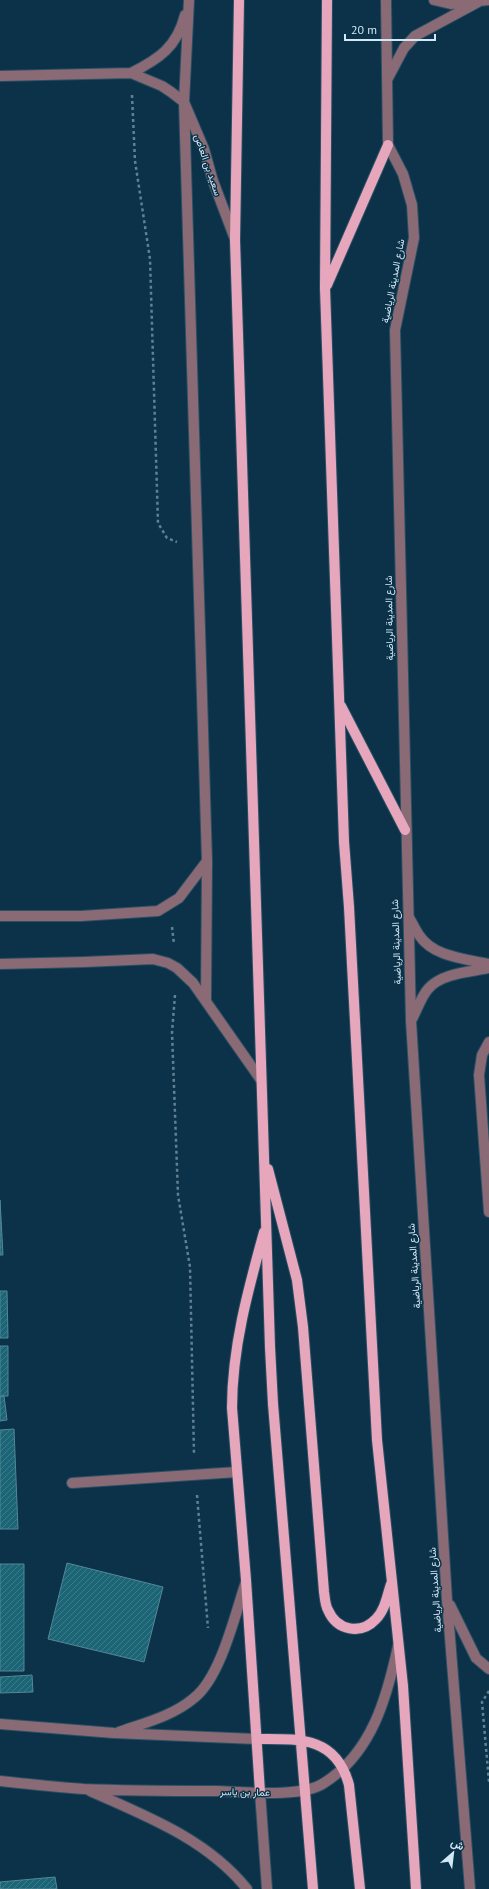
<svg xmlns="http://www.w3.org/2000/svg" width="489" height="1889" font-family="'PT Sans',Vazirmatn,sans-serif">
<defs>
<pattern id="building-hatch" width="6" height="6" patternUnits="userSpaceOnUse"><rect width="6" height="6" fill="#1b6576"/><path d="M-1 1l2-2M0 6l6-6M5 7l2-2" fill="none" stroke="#3b7b8a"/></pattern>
</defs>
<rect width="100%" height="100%" fill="#0b3248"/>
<!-- building -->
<path fill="url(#building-hatch)" stroke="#558795" d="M0,1200l3,55h-3z
M0,1291h7l1,47h-8z
M0,1346h8v50h-8z
M4,1396l3,24 -7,1v-24z
M14,1429l4,100h-18v-99z
M67,1563l96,24 -19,75 -96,-23z
M0,1564h24v107h-24z
M32,1675l1,17 -33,1v-16z
M55,1877l2,12h-57v-7z"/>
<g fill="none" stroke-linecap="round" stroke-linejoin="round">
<defs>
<path id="minor" d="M189,0l-5,102 23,759 -1,139
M386,0l2,145 15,29 9,31 2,33 -19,92 16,691 36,579 23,289
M434,0l17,4 38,-4
M131,73c28,-14 46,-26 54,-58
M0,76l131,-3 31,13 9,6 13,10 20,47 9,32 22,58
M387,80l17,-32 11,-12 65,-35
M0,916h81l77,-5 21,-13 28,-37
M408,916c4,6 7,13 11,19 14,22 47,24 70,29
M0,964l84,-2 69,-3 15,4 9,5 16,15 68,97
M412,1019c5,-9 9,-22 16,-30 13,-16 42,-17 61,-21
M489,1042l-7,13 -3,20 10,137
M72,1483l165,-11
M450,1605l26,53 13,11
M0,1724l114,9 143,6
M119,1732c25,-9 54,-16 75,-34 27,-21 41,-84 52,-116
M0,1781c28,3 56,6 84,8 44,2 89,2 133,2 28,1 85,7 107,-8 48,-30 63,-86 74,-137
M90,1791c56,25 117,48 157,98
M260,1792l7,97"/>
<path id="major" d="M239,0l-4,240 35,1107 3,57 40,485
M327,0l-2,288 19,554 5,65 28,533 26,246 13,203
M327,285l61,-140
M341,706l64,124
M268,1169l29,111 6,47 21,265c1,6 1,13 4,18 9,21 33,25 48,9 9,-9 11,-23 15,-35
M257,1739c42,0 79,-3 92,46l11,104
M260,1792l-14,-212 -14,-172c0,-60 16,-118 32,-176"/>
</defs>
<!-- minor casing -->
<use href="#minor" stroke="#2b4f64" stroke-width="12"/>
<!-- major casing -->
<use href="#major" stroke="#2b4f64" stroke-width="12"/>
<!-- path -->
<path stroke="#618093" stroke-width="2.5" stroke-dasharray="3 3" stroke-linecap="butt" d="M132,95l3,66 15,98 8,264 9,15 10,4
M172,927l2,17
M175,995l-3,37 6,163 12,72 4,187
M197,1495l11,133
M489,1691l-7,11 7,80"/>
<!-- minor -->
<use href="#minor" stroke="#8a6b75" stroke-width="10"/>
<!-- major -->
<use href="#major" stroke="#e6a7bc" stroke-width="10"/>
</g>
<g text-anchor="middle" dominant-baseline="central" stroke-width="3" stroke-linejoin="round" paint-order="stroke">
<!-- street labels -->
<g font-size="10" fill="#d3e8f6" stroke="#0b3248">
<text transform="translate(208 165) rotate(71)">سعيد بن العاص</text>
<text transform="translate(393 281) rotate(-79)">شارع المدينة الرياضية</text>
<text transform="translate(389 618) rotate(-91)">شارع المدينة الرياضية</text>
<text transform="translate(396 942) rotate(-92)">شارع المدينة الرياضية</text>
<text transform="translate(414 1266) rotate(-94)">شارع المدينة الرياضية</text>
<text transform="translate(435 1590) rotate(-94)">شارع المدينة الرياضية</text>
<text transform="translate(245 1792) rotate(1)">عمار بن ياسر</text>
</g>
</g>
<!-- north arrow -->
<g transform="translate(453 1853) rotate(28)" stroke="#0b3248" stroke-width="3" paint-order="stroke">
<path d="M0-3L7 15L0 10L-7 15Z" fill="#d3e8f6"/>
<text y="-6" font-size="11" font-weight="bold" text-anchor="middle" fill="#d3e8f6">ش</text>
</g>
<!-- scale -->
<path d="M345 34v6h90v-6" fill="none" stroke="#d3e8f6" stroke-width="2"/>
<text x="351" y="34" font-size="12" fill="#d3e8f6" stroke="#0b3248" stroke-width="3" paint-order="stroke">20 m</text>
</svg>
